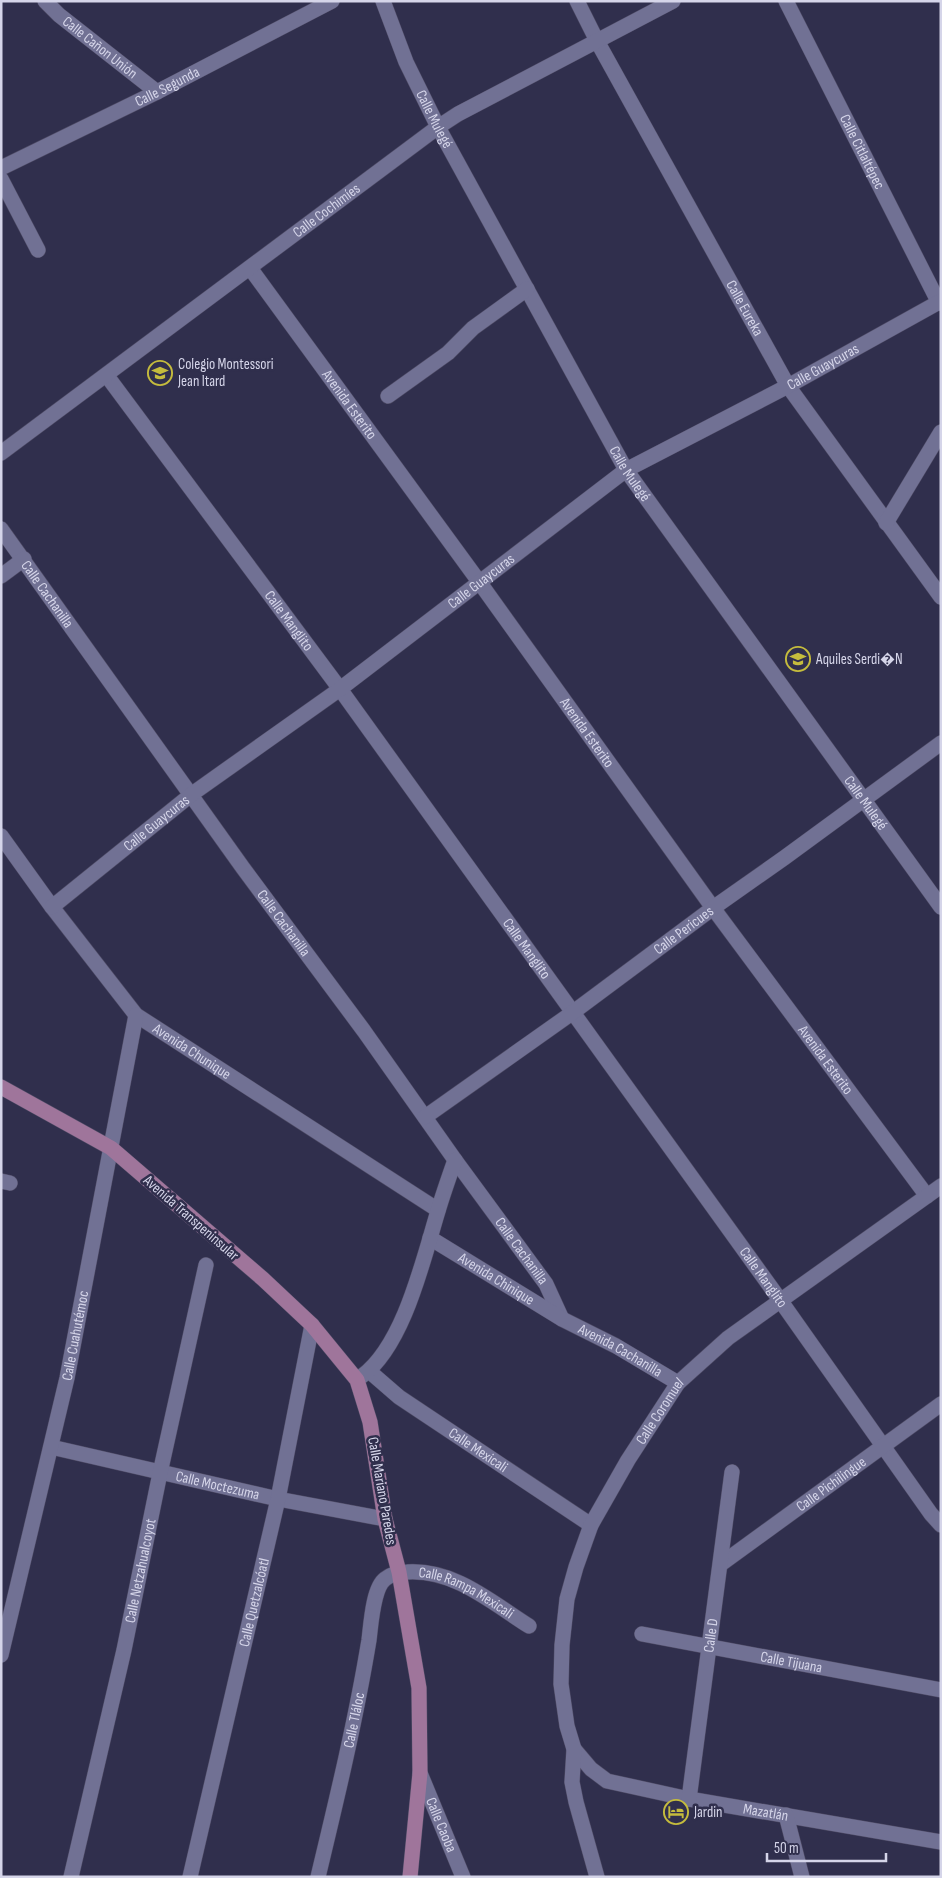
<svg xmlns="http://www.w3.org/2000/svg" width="942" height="1878" font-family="'Sofia Sans Condensed',sans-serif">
<rect width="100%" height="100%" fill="#302f4d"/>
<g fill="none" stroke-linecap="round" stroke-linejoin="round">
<defs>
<g id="minor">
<path id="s1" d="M45,1l14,14 98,77"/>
<path id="s2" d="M383,1l23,61 32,65 188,343 315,437"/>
<path id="s3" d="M577,1l20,40 191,345 153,211"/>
<path id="s4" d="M786,1l153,302"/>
<path id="s5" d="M1,168l156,-76 175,-91"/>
<path d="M1,179l37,71"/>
<path id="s6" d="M250,268l230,315 233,325 214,288"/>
<path id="s7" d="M107,376l233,313 440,611 151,214 10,11"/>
<path d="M388,396l60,-43 25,-25 54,-39"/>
<path id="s8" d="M1,453l437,-326 20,-13 215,-113"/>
<path d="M886,523l55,-91"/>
<path id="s9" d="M1,529l242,339 121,163 91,129 91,124 16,35"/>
<path d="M1,576l23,-17"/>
<path id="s10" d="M1,836l51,71 84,108 302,195"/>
<path id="s11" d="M52,907l140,-113 148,-105 286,-219 162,-84 153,-85"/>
<path id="s12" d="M425,1117l147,-104 141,-105 71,-50 157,-115"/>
<path d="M1,1181l9,2"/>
<path id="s13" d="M430,1238l132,81 54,27 62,37"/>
<path id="s14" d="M369,1371l30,26 192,128"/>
<path d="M362,1376c42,-31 61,-116 76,-165 5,-17 11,-34 17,-51"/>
<path id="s15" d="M51,1447l227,52 107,20"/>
<path id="s16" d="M721,1564l220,-160"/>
<path id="s17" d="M642,1634l299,56"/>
<path id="s18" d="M1,1655l66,-277 69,-363"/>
<path id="s19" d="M574,1749l17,20 16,12 82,18 252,43"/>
<path id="s20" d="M420,1773l43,104"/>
<path id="s21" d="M689,1799l43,-327"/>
<path d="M786,1815l16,62"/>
<path id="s22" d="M71,1877l53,-227 36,-177 46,-208"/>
<path id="s23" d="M190,1877l88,-378 34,-174"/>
<path id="s24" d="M318,1877c19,-79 38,-158 51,-237 2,-16 4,-52 16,-61 6,-5 15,-7 22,-7 47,-3 84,30 122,54"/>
<path id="s25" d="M597,1877l-21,-75 -4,-20 2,-33 -7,-23 -6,-42 1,-39 5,-46 9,-32 15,-42 37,-65 50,-77 50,-45 213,-152"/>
</g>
<path id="major" d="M1,1087l110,61 152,131 49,46 45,55 13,42 15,97 14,53 20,116 1,85 -10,104"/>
</defs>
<!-- minor casing -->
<use href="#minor" stroke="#4e4b65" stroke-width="16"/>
<!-- major casing -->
<use href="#major" stroke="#4e4b65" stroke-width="16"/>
<!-- minor -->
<use href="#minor" stroke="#717194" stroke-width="15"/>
<!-- major -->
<use href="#major" stroke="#9f759b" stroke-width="15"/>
</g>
<!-- icons -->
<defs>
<symbol id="school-ring" viewBox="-11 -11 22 22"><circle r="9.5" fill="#302f4d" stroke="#c5bc3d" stroke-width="1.5"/><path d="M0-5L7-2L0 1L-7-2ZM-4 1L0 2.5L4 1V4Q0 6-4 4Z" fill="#c5bc3d"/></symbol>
<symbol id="hotel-ring" viewBox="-11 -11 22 22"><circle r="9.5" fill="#302f4d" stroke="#c5bc3d" stroke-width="1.5"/><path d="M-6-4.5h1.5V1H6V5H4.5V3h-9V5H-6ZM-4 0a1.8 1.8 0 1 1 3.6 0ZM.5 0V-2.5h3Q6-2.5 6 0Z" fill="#c5bc3d"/></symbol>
</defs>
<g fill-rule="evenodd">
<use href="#school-ring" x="146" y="359" width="28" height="28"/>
<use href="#school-ring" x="784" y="645" width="28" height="28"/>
<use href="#hotel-ring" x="662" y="1798" width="28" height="28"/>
</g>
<g text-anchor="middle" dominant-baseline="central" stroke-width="5" stroke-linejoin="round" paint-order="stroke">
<!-- street labels -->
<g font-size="15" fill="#d5d5e9" stroke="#302f4d">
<text stroke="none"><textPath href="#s1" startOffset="72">Calle Cañon Unión</textPath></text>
<text stroke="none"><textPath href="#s5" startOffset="185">Calle Segunda</textPath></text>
<text stroke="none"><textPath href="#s2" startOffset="129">Calle Mulegé</textPath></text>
<text stroke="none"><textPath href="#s4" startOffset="169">Calle Citlaltépec</textPath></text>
<text stroke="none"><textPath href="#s8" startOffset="406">Calle Cochimíes</textPath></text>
<text stroke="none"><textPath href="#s3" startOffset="350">Calle Eureka</textPath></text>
<text stroke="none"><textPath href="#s11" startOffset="944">Calle Guaycuras</textPath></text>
<text stroke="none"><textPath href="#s6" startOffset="169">Avenida Esterito</textPath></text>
<text stroke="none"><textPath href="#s2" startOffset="534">Calle Mulegé</textPath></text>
<text stroke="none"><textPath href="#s11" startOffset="539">Calle Guaycuras</textPath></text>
<text stroke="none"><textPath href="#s9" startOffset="80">Calle Cachanilla</textPath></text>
<text stroke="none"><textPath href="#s7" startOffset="305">Calle Manglito</textPath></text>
<text stroke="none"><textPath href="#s6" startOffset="574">Avenida Esterito</textPath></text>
<text stroke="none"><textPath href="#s2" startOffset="939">Calle Mulegé</textPath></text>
<text stroke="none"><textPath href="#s11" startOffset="134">Calle Guaycuras</textPath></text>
<text stroke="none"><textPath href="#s9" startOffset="485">Calle Cachanilla</textPath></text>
<text stroke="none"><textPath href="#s12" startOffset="319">Calle Pericues</textPath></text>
<text stroke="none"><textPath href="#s7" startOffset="710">Calle Manglito</textPath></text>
<text stroke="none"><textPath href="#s10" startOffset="291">Avenida Chunique</textPath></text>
<text stroke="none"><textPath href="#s6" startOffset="979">Avenida Esterito</textPath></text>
<text transform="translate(191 1218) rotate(41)">Avenida Transpeninsular</text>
<text stroke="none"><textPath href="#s9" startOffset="890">Calle Cachanilla</textPath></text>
<text stroke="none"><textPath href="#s7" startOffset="1115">Calle Manglito</textPath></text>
<text stroke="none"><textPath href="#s13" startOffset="78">Avenida Chinique</textPath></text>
<text stroke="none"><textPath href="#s18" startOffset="328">Calle Cuahutémoc</textPath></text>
<text stroke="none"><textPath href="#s13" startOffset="221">Avenida Cachanilla</textPath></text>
<text stroke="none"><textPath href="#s25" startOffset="494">Calle Coromuel</textPath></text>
<text stroke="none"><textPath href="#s14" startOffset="135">Calle Mexicali</textPath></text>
<text stroke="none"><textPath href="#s16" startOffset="136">Calle Pichilingue</textPath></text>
<text stroke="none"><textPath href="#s15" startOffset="171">Calle Moctezuma</textPath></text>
<text transform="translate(382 1491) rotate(80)">Calle Mariano Paredes</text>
<text stroke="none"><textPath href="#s22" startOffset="314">Calle Netzahualcoyot</textPath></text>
<text stroke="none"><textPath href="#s24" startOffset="394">Calle Rampa Mexicali</textPath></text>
<text stroke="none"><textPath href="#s23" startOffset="282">Calle Quetzalcóatl</textPath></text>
<text stroke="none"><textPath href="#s21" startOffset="165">Calle D</textPath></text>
<text stroke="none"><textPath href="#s17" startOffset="152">Calle Tijuana</textPath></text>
<text stroke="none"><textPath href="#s24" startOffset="161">Calle Tláloc</textPath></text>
<text stroke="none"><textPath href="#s19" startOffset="208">Mazatlán</textPath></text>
<text stroke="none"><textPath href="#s20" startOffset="56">Calle Caoba</textPath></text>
</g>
<!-- poi labels -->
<g font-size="15" fill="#d5d5e9" stroke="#302f4d" text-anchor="start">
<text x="178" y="364">Colegio Montessori<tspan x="178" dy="17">Jean Itard</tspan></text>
<text x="816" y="659">Aquiles Serdi�N</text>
<text x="694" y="1812">Jardin</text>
</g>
</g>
<!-- border -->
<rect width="942" height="1878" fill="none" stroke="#d5d5e9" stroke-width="5"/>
<!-- scale -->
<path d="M767 1853v8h119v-8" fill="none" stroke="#d5d5e9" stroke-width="2.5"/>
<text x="774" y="1853" font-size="15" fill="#d5d5e9" stroke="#302f4d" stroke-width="4" paint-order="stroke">50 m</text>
</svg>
